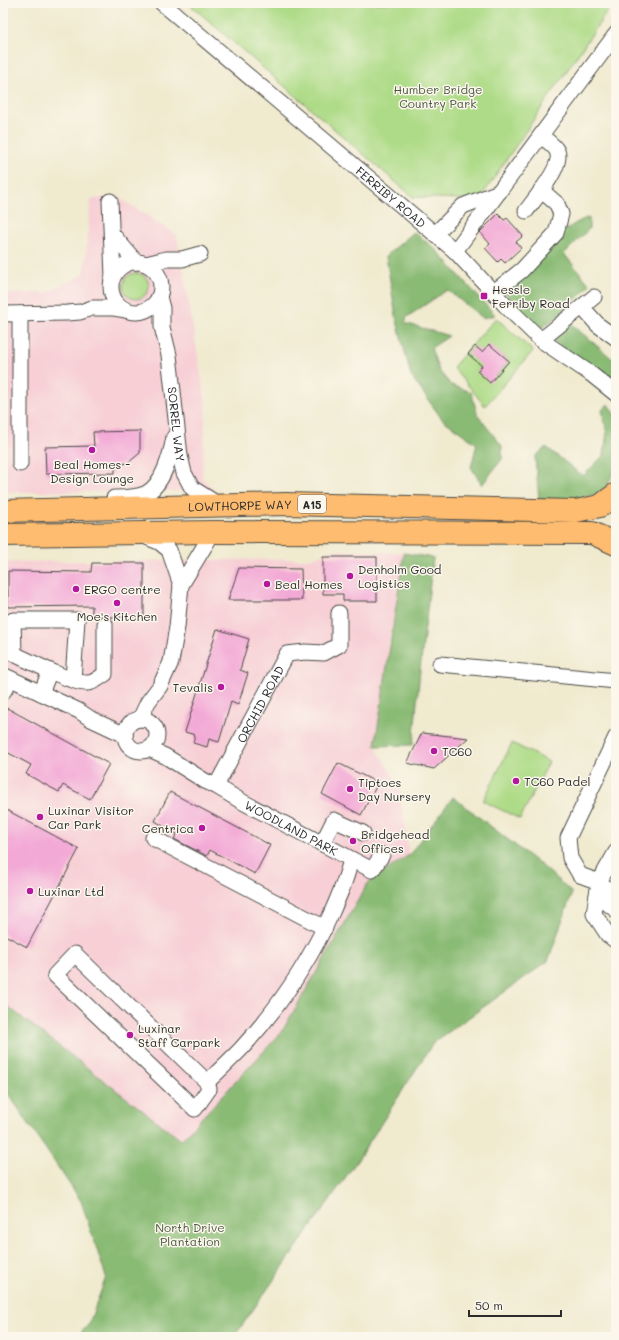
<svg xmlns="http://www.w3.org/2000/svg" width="619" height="1340" font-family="Mali,sans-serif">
<rect width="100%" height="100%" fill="#fbf7ec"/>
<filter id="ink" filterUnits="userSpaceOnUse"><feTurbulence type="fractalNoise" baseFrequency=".025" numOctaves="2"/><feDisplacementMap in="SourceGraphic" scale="8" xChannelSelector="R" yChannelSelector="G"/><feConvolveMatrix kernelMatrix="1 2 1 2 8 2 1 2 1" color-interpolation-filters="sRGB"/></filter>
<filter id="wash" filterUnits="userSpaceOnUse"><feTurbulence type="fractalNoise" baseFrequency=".012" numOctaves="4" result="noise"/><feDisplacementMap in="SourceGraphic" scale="16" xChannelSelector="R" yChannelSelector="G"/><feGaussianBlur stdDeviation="0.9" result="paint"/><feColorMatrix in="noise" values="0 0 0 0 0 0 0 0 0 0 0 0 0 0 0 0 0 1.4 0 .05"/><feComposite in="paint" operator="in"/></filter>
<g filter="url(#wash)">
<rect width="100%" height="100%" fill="#f0eacf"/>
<!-- built -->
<path fill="#f7cfd5" d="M118,197l59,38 29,169 -4,74 13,13 -212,1v-198l42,-1 39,-19 7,-75z
M330,550l74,3 -10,65 -5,22 -4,53 -10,53 24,40 10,69 -41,28 -87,150 -100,108 -178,-138v-441l308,-3z"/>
<!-- green -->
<path fill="#aedb87" stroke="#6c8359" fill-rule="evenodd" d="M188,3h425l-134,197 -66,-3z
M123 286a13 13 0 1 1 26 0a13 13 0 1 1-26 0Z
M496,318l37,33 -48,55 -32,-39zM489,345l20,16 -12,14 -12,3 -8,-7 7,-7z
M512,743l37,19 -29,57 -37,-18z"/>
<!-- forest -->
<path fill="#8abb74" stroke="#5a7350" d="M589,217v12l-25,25 26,31 -28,28 -22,16 -39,-40c25,-23 56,-60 88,-72z
M414,232l21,17 60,66 -12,3 -36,-28 -40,27 -2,6 44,13 -18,12 8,23 12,14 20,7 7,24 24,30v13l-20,26 -11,-18 6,-23 -35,-25 -31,-43 -15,-59 -10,-61z
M570,323l46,39v25l-66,-49z
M608,404l8,13v51l-10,20 -12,7 -21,5 -34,-1 -4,-42 11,-10 37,29 21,-21 3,-23 -5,-22z
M404,553l29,5 -13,112 -7,75 -38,1z
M453,797l94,73 25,23 -24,68 -115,82 -74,115 -125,179h-157l12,-13 17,-47 -25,-76 -78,-115v-83l178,137 100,-107 87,-150 41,-28z"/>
<g id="blocks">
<!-- building -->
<path fill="#f3a9d6" d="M498,214l6,6 3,-2 16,18 -7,6 5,6 -16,15 -4,-4 -3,3 -13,-14 5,-4 -10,-12z
M489,344l20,17 -19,22 -13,-12 5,-5 -14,-12 7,-8 7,6z
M140,431v22l-12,10 -13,2v8l-69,1 -1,-27 49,-1 -1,-14z
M323,557h54v44h-34v-7h-20z
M92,563h52v54h-34l-5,-2 -13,2v-11l-84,1v-36l83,1z
M239,568l62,1 1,31h-74z
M217,629l32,10 -9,31 8,3 -10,32 -7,-3 -12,40 -10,-3 -2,8 -14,-4 2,-8 -10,-3z
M7,708l102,56 -19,35 -27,-14 -4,7 -33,-18 5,-9 -28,-15v-35z
M422,733l46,5 -34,31 -27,-6z
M338,763l40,20 -17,32 -39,-21z
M170,792l100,53 -15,29 -45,-24 -3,6 -33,-17 3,-5 -22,-13z
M3,808l76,41 -52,98 -24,-13z"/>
</g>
</g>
<g filter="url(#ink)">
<use href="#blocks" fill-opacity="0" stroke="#494844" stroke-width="1"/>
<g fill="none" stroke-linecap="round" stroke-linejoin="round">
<defs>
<g id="minor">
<path id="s1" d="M162,3l293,248 50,54 36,35 50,34 25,20"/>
<path d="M110,201l3,76"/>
<path d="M526,211c9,-12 38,-46 31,-60 -3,-6 -11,-11 -16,-15"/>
<path d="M112,234l24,28"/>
<path d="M435,234l28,-28 36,-14"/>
<path d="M455,251l161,-217"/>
<circle cx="136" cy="287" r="25"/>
<path d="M146,264l20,-5h16l18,-5"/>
<path d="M494,292l28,-22 34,-37 5,-19 -4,-10 -16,-14"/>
<path id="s2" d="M159,297l3,11v19l7,28 11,101 4,17 8,15 27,17"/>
<path d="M582,307l16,18 18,13"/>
<path d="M3,314l64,-1 13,-1 12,-4h22l12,2"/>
<path d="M541,340l53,-43"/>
<path d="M20,464v-150"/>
<path d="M114,498c10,0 21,0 31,-4 18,-8 26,-40 29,-57"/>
<path d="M181,585l32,-53"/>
<path d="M440,664l176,17"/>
<path d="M50,671l-36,-17 -1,-34h64l-4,60"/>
<path d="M3,675l76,36 12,8 34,16"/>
<path d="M3,692l8,-13"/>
<path d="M41,693l9,-22c10,4 28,13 38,12 6,0 12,-6 17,-9v-50"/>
<path d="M140,719l8,-17 12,-16 11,-24 6,-35 4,-42 -12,-35 -10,-8 -15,-6"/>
<circle cx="141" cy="735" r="16"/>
<path d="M616,737l-48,101 2,20 10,17 19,7 17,-30"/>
<path id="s3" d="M149,749l16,7 40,25 11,5 25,15 131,69 10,-15"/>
<path id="s4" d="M216,786l71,-132 18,-2 19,1 15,-8v-32"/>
<path d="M153,838l172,90"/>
<path d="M322,844l12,-24 29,13"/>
<path d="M597,895l19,15"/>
<path d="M616,896l-17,-14 -5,32 14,21 8,6"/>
<path d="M75,954l132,128 2,7 -14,20 -140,-134z"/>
<path d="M207,1082c11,-10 22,-21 33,-32 37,-40 68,-86 91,-136 8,-18 16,-36 20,-55"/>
</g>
<g id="highway">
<path id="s5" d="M3,511l282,-7 291,7 24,-5 16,-12"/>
<path d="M3,535l210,-3 379,1 24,11"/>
</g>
</defs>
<!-- minor casing -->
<use href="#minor" stroke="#494844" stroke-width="17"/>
<!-- highway casing -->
<use href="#highway" stroke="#494844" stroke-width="24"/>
<!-- minor -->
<use href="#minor" stroke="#fff" stroke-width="15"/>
<!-- highway -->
<use href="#highway" stroke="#fdbc70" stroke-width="22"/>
</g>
</g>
<!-- markers -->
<g fill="#b5179e" stroke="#fbf7ec" stroke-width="1.5">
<rect x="480" y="292" width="8" height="8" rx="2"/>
<circle cx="92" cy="450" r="4"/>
<circle cx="350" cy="576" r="4"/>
<circle cx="267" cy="584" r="4"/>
<circle cx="76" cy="589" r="4"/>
<circle cx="117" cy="603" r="4"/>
<circle cx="221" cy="687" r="4"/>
<circle cx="434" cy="751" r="4"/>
<circle cx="516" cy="781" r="4"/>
<circle cx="350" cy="789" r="4"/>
<circle cx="40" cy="817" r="4"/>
<circle cx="202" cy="828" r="4"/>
<circle cx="353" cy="841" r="4"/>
<circle cx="30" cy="891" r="4"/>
<circle cx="130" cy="1035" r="4"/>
</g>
<g text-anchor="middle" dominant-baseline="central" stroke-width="3" stroke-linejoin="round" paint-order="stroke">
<!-- shield labels -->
<rect fill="#fbf7ec" stroke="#696865" stroke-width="1" x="298" y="495" width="28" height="18" rx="3"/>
<g font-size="11" font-weight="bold" fill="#2b2b2b">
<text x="312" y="504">A15</text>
</g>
<!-- park labels -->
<g font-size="12" fill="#4c5742" stroke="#fbf7ec">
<text x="438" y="89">Humber Bridge<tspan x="438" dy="14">Country Park</tspan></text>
<text x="190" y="1227">North Drive<tspan x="190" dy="14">Plantation</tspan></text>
</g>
<!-- street labels -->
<g font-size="12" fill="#2b2b2b" stroke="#fbf7ec">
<text stroke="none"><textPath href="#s1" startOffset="300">FERRIBY ROAD</textPath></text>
<text stroke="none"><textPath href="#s2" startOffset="129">SORREL WAY</textPath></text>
<text stroke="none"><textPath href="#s5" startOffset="237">LOWTHORPE WAY</textPath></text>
<text stroke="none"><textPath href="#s4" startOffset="93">ORCHID ROAD</textPath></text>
<text stroke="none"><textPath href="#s3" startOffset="163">WOODLAND PARK</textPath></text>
</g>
<!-- poi labels -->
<g font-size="12" fill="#2b2b2b" stroke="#fbf7ec" text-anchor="start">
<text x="492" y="289">Hessle<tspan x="492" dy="14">Ferriby Road</tspan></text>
<text x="92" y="464" text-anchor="middle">Beal Homes -<tspan x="92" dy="14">Design Lounge</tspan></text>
<text x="358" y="569">Denholm Good<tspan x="358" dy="14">Logistics</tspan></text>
<text x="275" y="584">Beal Homes</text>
<text x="84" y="589">ERGO centre</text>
<text x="117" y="616" text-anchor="middle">Moe's Kitchen</text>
<text x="213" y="687" text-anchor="end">Tevalis</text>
<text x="442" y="751">TC60</text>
<text x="524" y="781">TC60 Padel</text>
<text x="358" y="782">Tiptoes<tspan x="358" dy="14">Day Nursery</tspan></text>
<text x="48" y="810">Luxinar Visitor<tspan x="48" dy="14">Car Park</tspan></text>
<text x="194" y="828" text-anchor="end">Centrica</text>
<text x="361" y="834">Bridgehead<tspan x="361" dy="14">Offices</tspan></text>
<text x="38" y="891">Luxinar Ltd</text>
<text x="138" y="1028">Luxinar<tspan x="138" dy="14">Staff Carpark</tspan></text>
</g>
</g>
<!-- margin -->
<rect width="619" height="1340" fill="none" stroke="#fbf7ec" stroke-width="16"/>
<!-- scale -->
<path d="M469 1310v6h92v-6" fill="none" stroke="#2b2b2b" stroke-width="2"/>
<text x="475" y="1310" font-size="12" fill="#2b2b2b" stroke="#fbf7ec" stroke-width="3" paint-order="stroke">50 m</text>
</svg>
